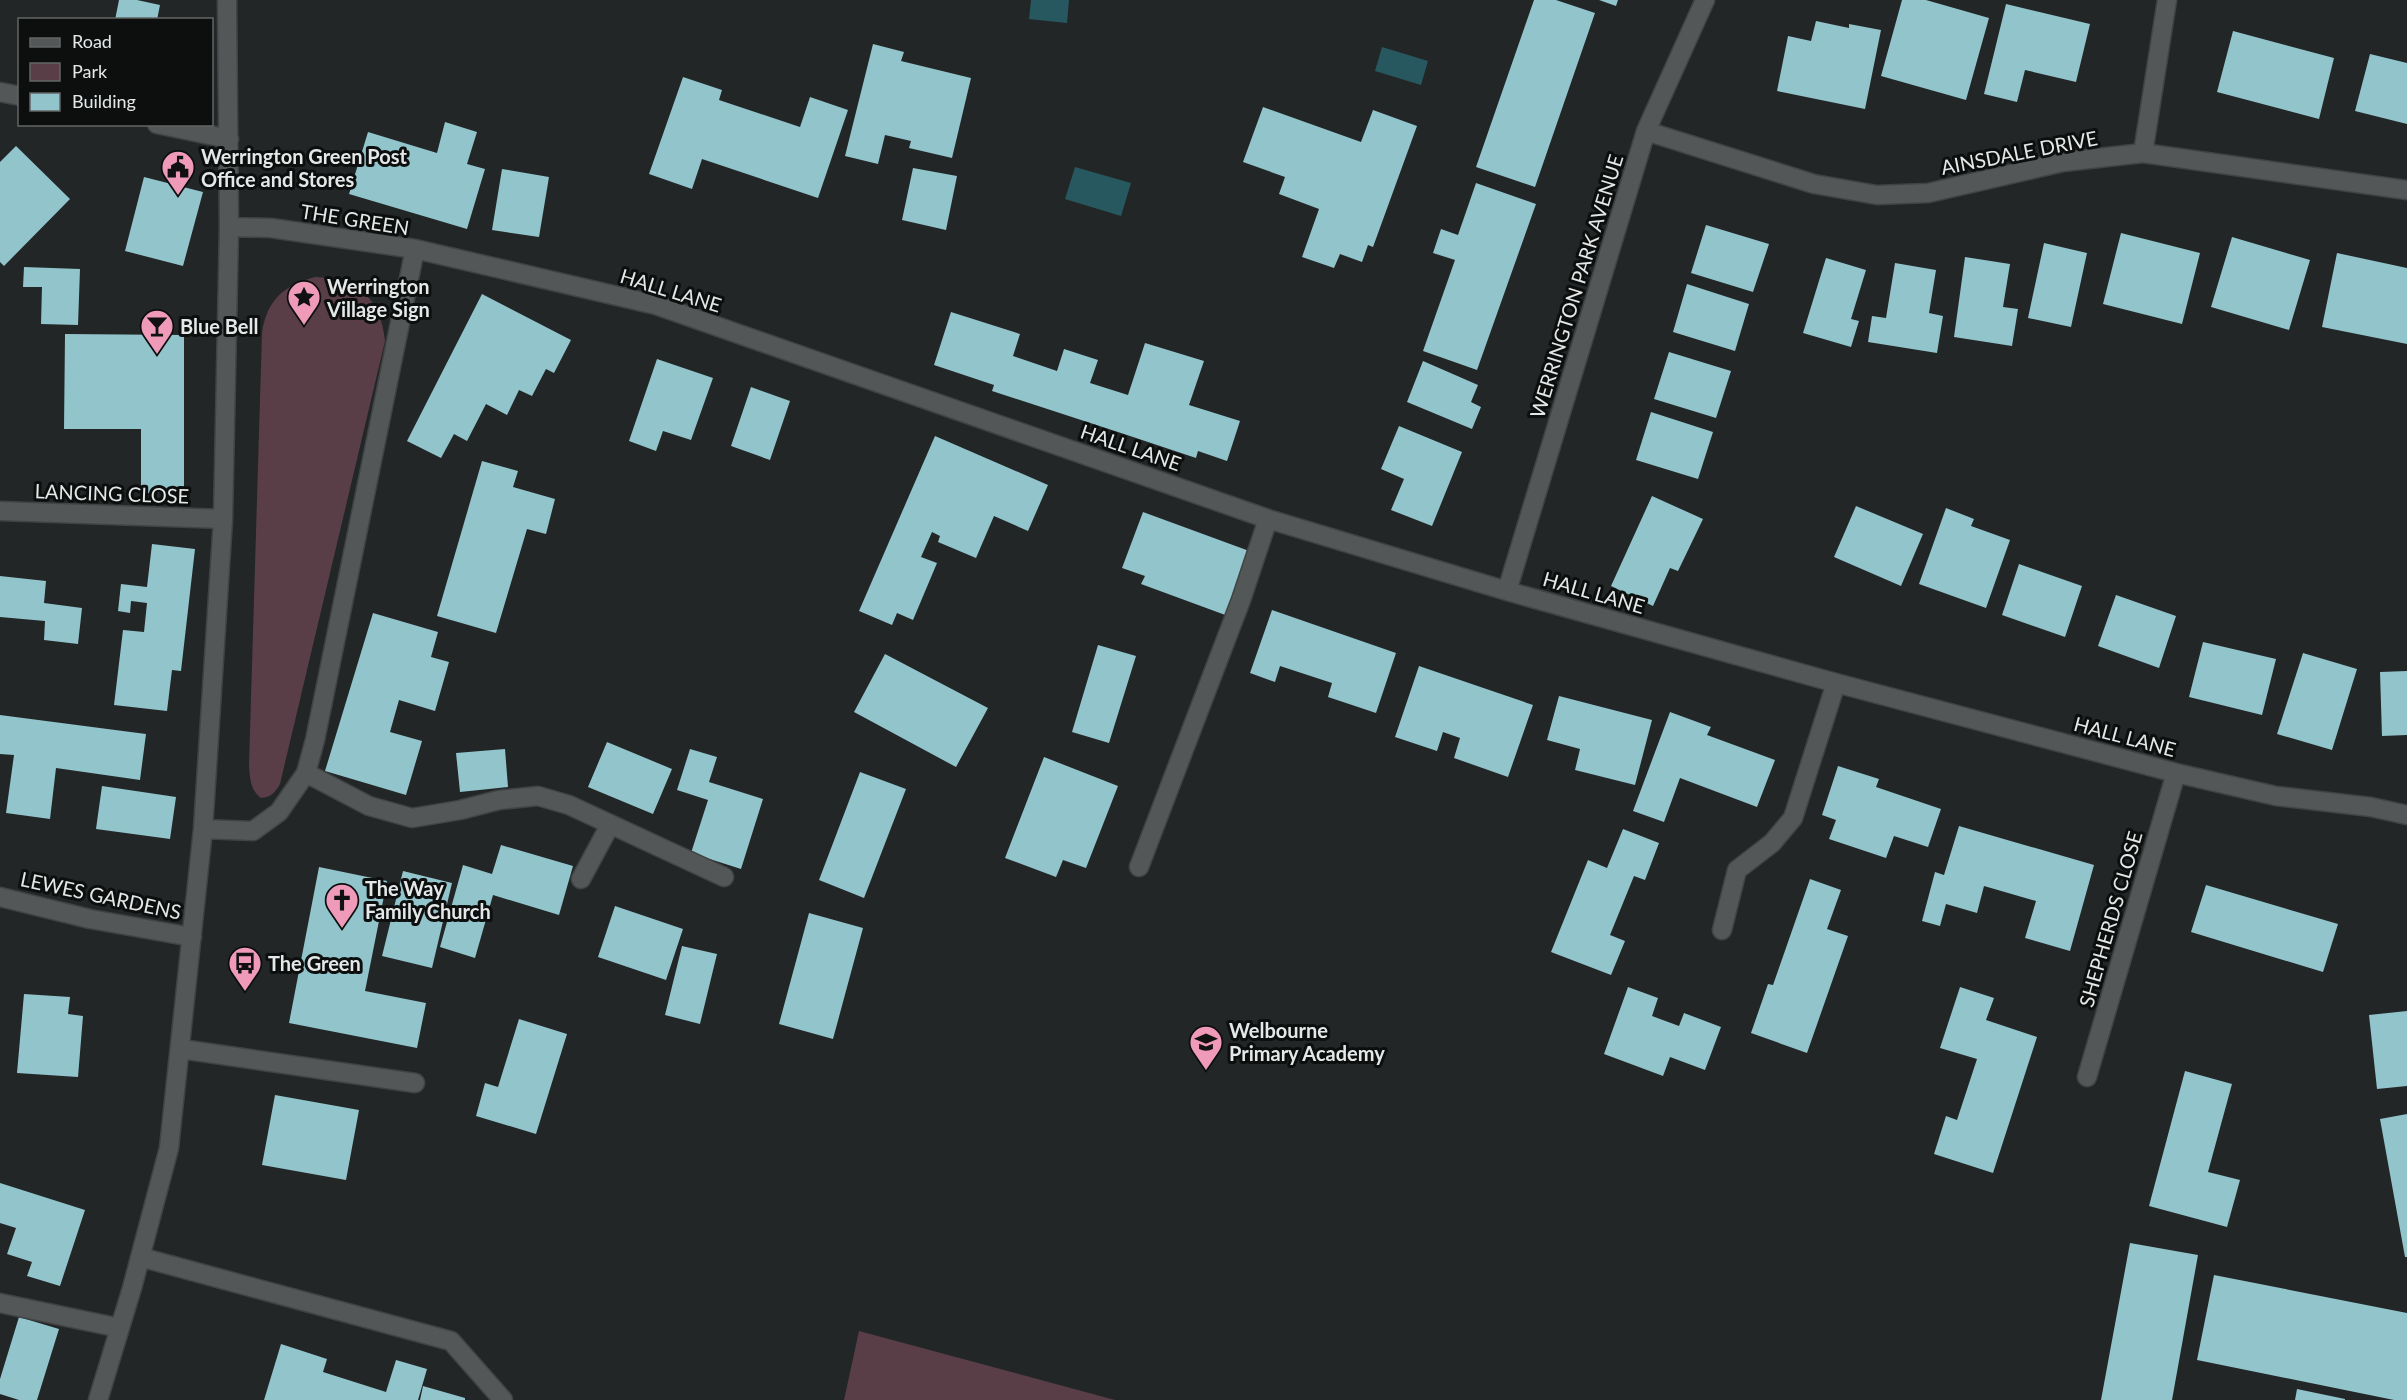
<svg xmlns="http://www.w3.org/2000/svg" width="2407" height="1400" font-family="Lato,sans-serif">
<rect width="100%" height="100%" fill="#222627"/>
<!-- green -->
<path fill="#593e47" d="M315,277c42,1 66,21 70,64l-105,443c-5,9 -9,13 -19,14 -11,-8 -11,-20 -12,-33l13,-432c5,-33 21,-47 53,-56z
M859,1331l256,69h-271z"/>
<!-- water -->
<path fill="#28585f" d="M1031,0h38l-2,23 -38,-4z
M1382,47l46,14 -7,24 -46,-14z
M1075,167l56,16 -10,33 -56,-17z"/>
<!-- building -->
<path fill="#92c4cc" d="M119,0h18l23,5 -3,15h-42z
M1534,0h22l39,13 -60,174 -59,-20z
M1599,0h19l-2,6z
M1902,0h24l63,18 -23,82 -85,-24z
M2006,4l84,20 -14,58 -51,-12 -8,32 -33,-8z
M1816,21l33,7v-4l32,6 -16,79 -88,-18 11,-55 23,5z
M2233,31l101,27 -15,61 -102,-27z
M873,44l31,8 -3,9 70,17 -19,80 -43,-10 2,-7 -26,-6 -7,29 -33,-8z
M2370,54l37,9v61l-52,-13z
M683,77l39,13 -3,10 81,27 10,-30 38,13 -30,88 -116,-39 -10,30 -43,-15z
M1263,107l98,35 12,-32 44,16 -44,121 -5,-2 -6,17 -22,-8 -6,14 -32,-11 17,-48 -40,-15 6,-17 -42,-15z
M445,122l32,10 -10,32 18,5 -18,60 -118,-35 19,-62 69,21z
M16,146l54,53 -66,67 -4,-4v-100z
M913,168l44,8 -11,54 -44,-10z
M502,169l47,8 -10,60 -47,-7z
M144,177l59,15 -20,74 -58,-15z
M1476,183l60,21 -59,166 -54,-19 32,-91 -22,-7 8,-24 17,6z
M1706,225l63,19 -16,48 -62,-19z
M2121,233l79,20 -18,71 -79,-20z
M2232,237l78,23 -21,70 -78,-23z
M2044,243l43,10 -16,74 -43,-9z
M2337,253l70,15v76l-85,-17z
M1965,257l45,7 -7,43 15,2 -6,37 -58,-9z
M1826,258l40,12 -15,49 8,2 -8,26 -48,-14z
M1895,263l41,7 -7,43 14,3 -6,37 -69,-11 4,-26 14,2z
M24,267l56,2 -2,56 -37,-1 1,-37h-19z
M1687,284l62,20 -14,47 -62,-19z
M482,294l89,46 -17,33 -8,-4 -14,27 -13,-6 -12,25 -21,-11 -19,37 -13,-7 -13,24 -34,-17z
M951,312l69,22 -7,22 44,15 7,-22 34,11 -8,23 38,12 17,-52 59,18 -15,44 51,16 -13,40 -29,-10 -2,7 -72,-24 -132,-43 2,-6 -60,-20z
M65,334l119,1v158h-43v-64h-77z
M1669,352l62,19 -15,47 -62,-19z
M657,359l56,19 -22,62 -28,-9 -7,20 -27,-10z
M1423,361l55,24 -7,17 10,5 -9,22 -65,-27z
M751,387l39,14 -20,59 -39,-14z
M1651,412l62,20 -15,47 -62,-19z
M1399,426l63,26 -30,74 -41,-16 13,-31 -23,-10z
M935,436l113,49 -20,46 -34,-15 -18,42 -38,-16 2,-6 -8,-4 -11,25 16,6 -24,57 -16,-7 -5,12 -33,-14z
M482,461l36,10 -5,16 42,12 -9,35 -19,-5 -31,104 -59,-17z
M1652,496l51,23 -25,52 -8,-3 -17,38 -42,-20z
M1856,506l67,28 -22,52 -67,-29z
M1946,508l28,11 -3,7 39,14 -24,68 -67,-24z
M1143,512l109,40 -24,64 -87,-32 4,-8 -23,-8z
M152,544l43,5 -14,122 -9,-1 -5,41 -53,-6 9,-75 21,2 3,-29 -16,-2 -1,12 -12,-2 3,-27 26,3z
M2019,564l63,22 -17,51 -63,-22z
M0,576l46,5 -2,22 38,5 -4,36 -34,-4 1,-19 -45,-4z
M2116,595l60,21 -17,52 -61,-22z
M1272,610l124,43 -20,60 -48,-16 4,-14 -52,-17 -5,16 -25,-9z
M373,613l65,19 -7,25 18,5 -14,49 -36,-11 -9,32 32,9 -16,54 -81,-24z
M2203,642l73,17 -14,56 -73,-18z
M1098,645l38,11 -27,87 -37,-11z
M2303,653l54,16 -25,81 -55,-16z
M885,654l103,54 -32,59 -102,-55z
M1419,666l114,39 -25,72 -54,-19 6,-20 -17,-6 -6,19 -42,-14z
M2407,671v64l-25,1 -2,-64z
M1559,696l93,24 -17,65 -60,-15 5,-21 -33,-9z
M1670,712l41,15 -4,8 68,25 -18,47 -77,-29 -16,44 -31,-11z
M0,715l146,19 -6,46 -84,-12 -6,51 -44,-6 8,-58 -14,-1z
M607,742l65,27 -19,45 -65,-27z
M505,749l3,38 -48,5 -4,-39z
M690,749l27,8 -8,25 54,17 -22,70 -50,-16 17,-53 -31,-10z
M1044,757l74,29 -32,82 -23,-8 -7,17 -51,-19z
M1838,766l41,13 -3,8 65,22 -13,38 -34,-11 -8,22 -57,-19 7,-19 -14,-5z
M860,772l46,17 -42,109 -45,-18z
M102,786l74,11 -6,42 -74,-10z
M1959,826l135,39 -24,86 -45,-13 11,-37 -52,-15 -7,27 -31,-9 -6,22 -18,-5 13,-49 9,3z
M1623,829l36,14 -14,37 -11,-4 -24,59 15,6 -14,34 -60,-23 37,-92 19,8z
M501,845l72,21 -14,49 -66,-20 -18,63 -35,-11 23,-82 29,9z
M319,867l68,14 -22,110 61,12 -9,45 -128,-25z
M403,871l49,12 -20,85 -50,-12z
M1810,879l31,11 -14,39 21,7 -41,117 -56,-20 17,-49 5,1z
M2206,885l132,39 -15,48 -132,-40z
M615,906l68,23 -17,51 -68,-23z
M809,913l54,15 -30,111 -54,-15z
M682,946l35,8 -17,70 -35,-9z
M1628,987l30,11 -6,18 27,10 5,-13 37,14 -16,43 -35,-13 -7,19 -59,-22z
M1960,987l34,11 -8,22 51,17 -44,136 -59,-19 12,-38 11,4 20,-61 -37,-11z
M24,994l46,3 -2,17 15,2 -5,61 -61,-4z
M2407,1011v75l-30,3 -8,-74z
M519,1019l48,15 -31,100 -60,-18 9,-33 13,4z
M2185,1071l47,13 -24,88 32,8 -13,47 -78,-21z
M275,1095l84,15 -13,70 -84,-15z
M2407,1114v143h-2l-25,-138z
M0,1183l85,27 -25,76 -33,-10 5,-14 -25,-8 9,-26 -16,-5z
M2130,1243l68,12 -26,145h-71z
M2214,1275l193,38v87h-13l-197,-40z
M19,1317l40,12 -22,71h-18l-19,-6v-15z
M281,1344l46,15 -4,13 63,20 10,-32 31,9 -9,31h-154z
M423,1386l42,12v2h-45z
M2297,1389l48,10v1h-50z"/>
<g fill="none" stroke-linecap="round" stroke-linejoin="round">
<defs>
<path id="minor" d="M0,92l20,4
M157,124l72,15
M1646,131l168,53 63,11 51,-2 135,-31 80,-9 264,37
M2143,153l24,-153
M229,227l42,1 144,21 241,56 612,214 239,72 329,92 340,90 100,23 95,11 36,8
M0,511l223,8
M1507,591l139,-460 59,-131
M306,773l63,33 43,12 48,-8 39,-10 39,-4 31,9 155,72
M203,829l50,2 26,-19 27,-39 9,-33 100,-491
M1139,867l102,-267 27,-81
M581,879l29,-54
M0,897l90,22 102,18
M1722,930l15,-60 35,-27 21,-25 43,-135
M181,1049l234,34
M2087,1077l89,-304
M140,1257l311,84 52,59
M0,1303l120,25
M98,1400l34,-112 37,-140 34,-319 20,-310 6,-292 -2,-227"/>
</defs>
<!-- minor casing -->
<use href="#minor" stroke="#404344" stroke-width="21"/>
<!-- minor -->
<use href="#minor" stroke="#535758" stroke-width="18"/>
</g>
<!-- icons -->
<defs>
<symbol id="civic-pin" viewBox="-11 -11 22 30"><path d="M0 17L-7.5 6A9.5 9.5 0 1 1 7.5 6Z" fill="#ef9ab8" stroke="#0d0f0f"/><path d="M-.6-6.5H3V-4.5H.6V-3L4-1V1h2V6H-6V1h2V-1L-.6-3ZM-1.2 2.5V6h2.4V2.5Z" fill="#111"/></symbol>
<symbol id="sight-pin" viewBox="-11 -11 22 30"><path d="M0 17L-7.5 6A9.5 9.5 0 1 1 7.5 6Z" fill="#ef9ab8" stroke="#0d0f0f"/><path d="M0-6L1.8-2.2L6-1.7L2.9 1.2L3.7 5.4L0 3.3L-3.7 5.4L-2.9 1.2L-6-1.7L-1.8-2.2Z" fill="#111"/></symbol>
<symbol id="bar-pin" viewBox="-11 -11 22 30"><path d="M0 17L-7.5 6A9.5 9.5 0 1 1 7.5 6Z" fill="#ef9ab8" stroke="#0d0f0f"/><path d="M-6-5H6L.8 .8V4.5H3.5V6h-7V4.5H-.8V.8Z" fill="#111"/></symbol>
<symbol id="church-pin" viewBox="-11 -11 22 30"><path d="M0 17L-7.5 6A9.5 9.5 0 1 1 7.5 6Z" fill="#ef9ab8" stroke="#0d0f0f"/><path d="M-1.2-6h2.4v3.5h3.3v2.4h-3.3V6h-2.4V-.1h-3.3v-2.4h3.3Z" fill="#111"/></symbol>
<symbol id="bus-pin" viewBox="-11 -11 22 30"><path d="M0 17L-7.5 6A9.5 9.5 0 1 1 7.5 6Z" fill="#ef9ab8" stroke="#0d0f0f"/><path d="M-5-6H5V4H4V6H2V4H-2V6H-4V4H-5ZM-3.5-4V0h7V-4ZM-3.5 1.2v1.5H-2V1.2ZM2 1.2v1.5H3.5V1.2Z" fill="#111"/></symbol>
<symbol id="school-pin" viewBox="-11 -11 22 30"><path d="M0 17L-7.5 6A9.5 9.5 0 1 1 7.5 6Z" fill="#ef9ab8" stroke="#0d0f0f"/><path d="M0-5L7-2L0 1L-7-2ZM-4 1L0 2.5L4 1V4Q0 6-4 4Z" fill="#111"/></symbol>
</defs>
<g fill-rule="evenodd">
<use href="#civic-pin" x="159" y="148" width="38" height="52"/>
<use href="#sight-pin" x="285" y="278" width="38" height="52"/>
<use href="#bar-pin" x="138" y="307" width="38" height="52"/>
<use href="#church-pin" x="323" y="881" width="38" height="52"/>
<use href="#bus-pin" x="226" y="944" width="38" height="52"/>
<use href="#school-pin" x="1187" y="1023" width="38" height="52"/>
</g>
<g text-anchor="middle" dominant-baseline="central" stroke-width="6" stroke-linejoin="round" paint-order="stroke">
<!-- street labels -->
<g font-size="20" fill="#e5e8e8" stroke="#0d0f0f">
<text transform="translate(2019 152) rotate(-11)">AINSDALE DRIVE</text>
<text transform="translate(355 219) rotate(9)">THE GREEN</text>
<text transform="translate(1576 286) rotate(-73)">WERRINGTON PARK AVENUE</text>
<text transform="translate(671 290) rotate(17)">HALL LANE</text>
<text transform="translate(1131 447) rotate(19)">HALL LANE</text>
<text transform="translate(112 493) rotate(2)">LANCING CLOSE</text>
<text transform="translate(1594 592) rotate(16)">HALL LANE</text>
<text transform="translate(2125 736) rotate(15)">HALL LANE</text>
<text transform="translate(101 895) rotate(12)">LEWES GARDENS</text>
<text transform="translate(2110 919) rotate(-74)">SHEPHERDS CLOSE</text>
</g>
<!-- poi labels -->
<g font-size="20" font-weight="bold" fill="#e5e8e8" stroke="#0d0f0f" text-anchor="start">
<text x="201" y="156">Werrington Green Post<tspan x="201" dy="23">Office and Stores</tspan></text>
<text x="327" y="286">Werrington<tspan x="327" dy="23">Village Sign</tspan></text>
<text x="180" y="326">Blue Bell</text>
<text x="365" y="888">The Way<tspan x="365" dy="23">Family Church</tspan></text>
<text x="268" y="963">The Green</text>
<text x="1229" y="1030">Welbourne<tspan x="1229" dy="23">Primary Academy</tspan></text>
</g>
</g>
<!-- legend -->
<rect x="18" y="18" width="195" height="108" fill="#0d0f0f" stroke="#636666" stroke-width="1.5"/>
<rect x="30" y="38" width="30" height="9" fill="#535758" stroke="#636666" stroke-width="1.5"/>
<text x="72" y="48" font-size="18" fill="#e5e8e8">Road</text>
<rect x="30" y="63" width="30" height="18" fill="#593e47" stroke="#636666" stroke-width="1.5"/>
<text x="72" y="78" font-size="18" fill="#e5e8e8">Park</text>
<rect x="30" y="93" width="30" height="18" fill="#92c4cc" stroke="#636666" stroke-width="1.5"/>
<text x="72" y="108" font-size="18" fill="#e5e8e8">Building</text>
</svg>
